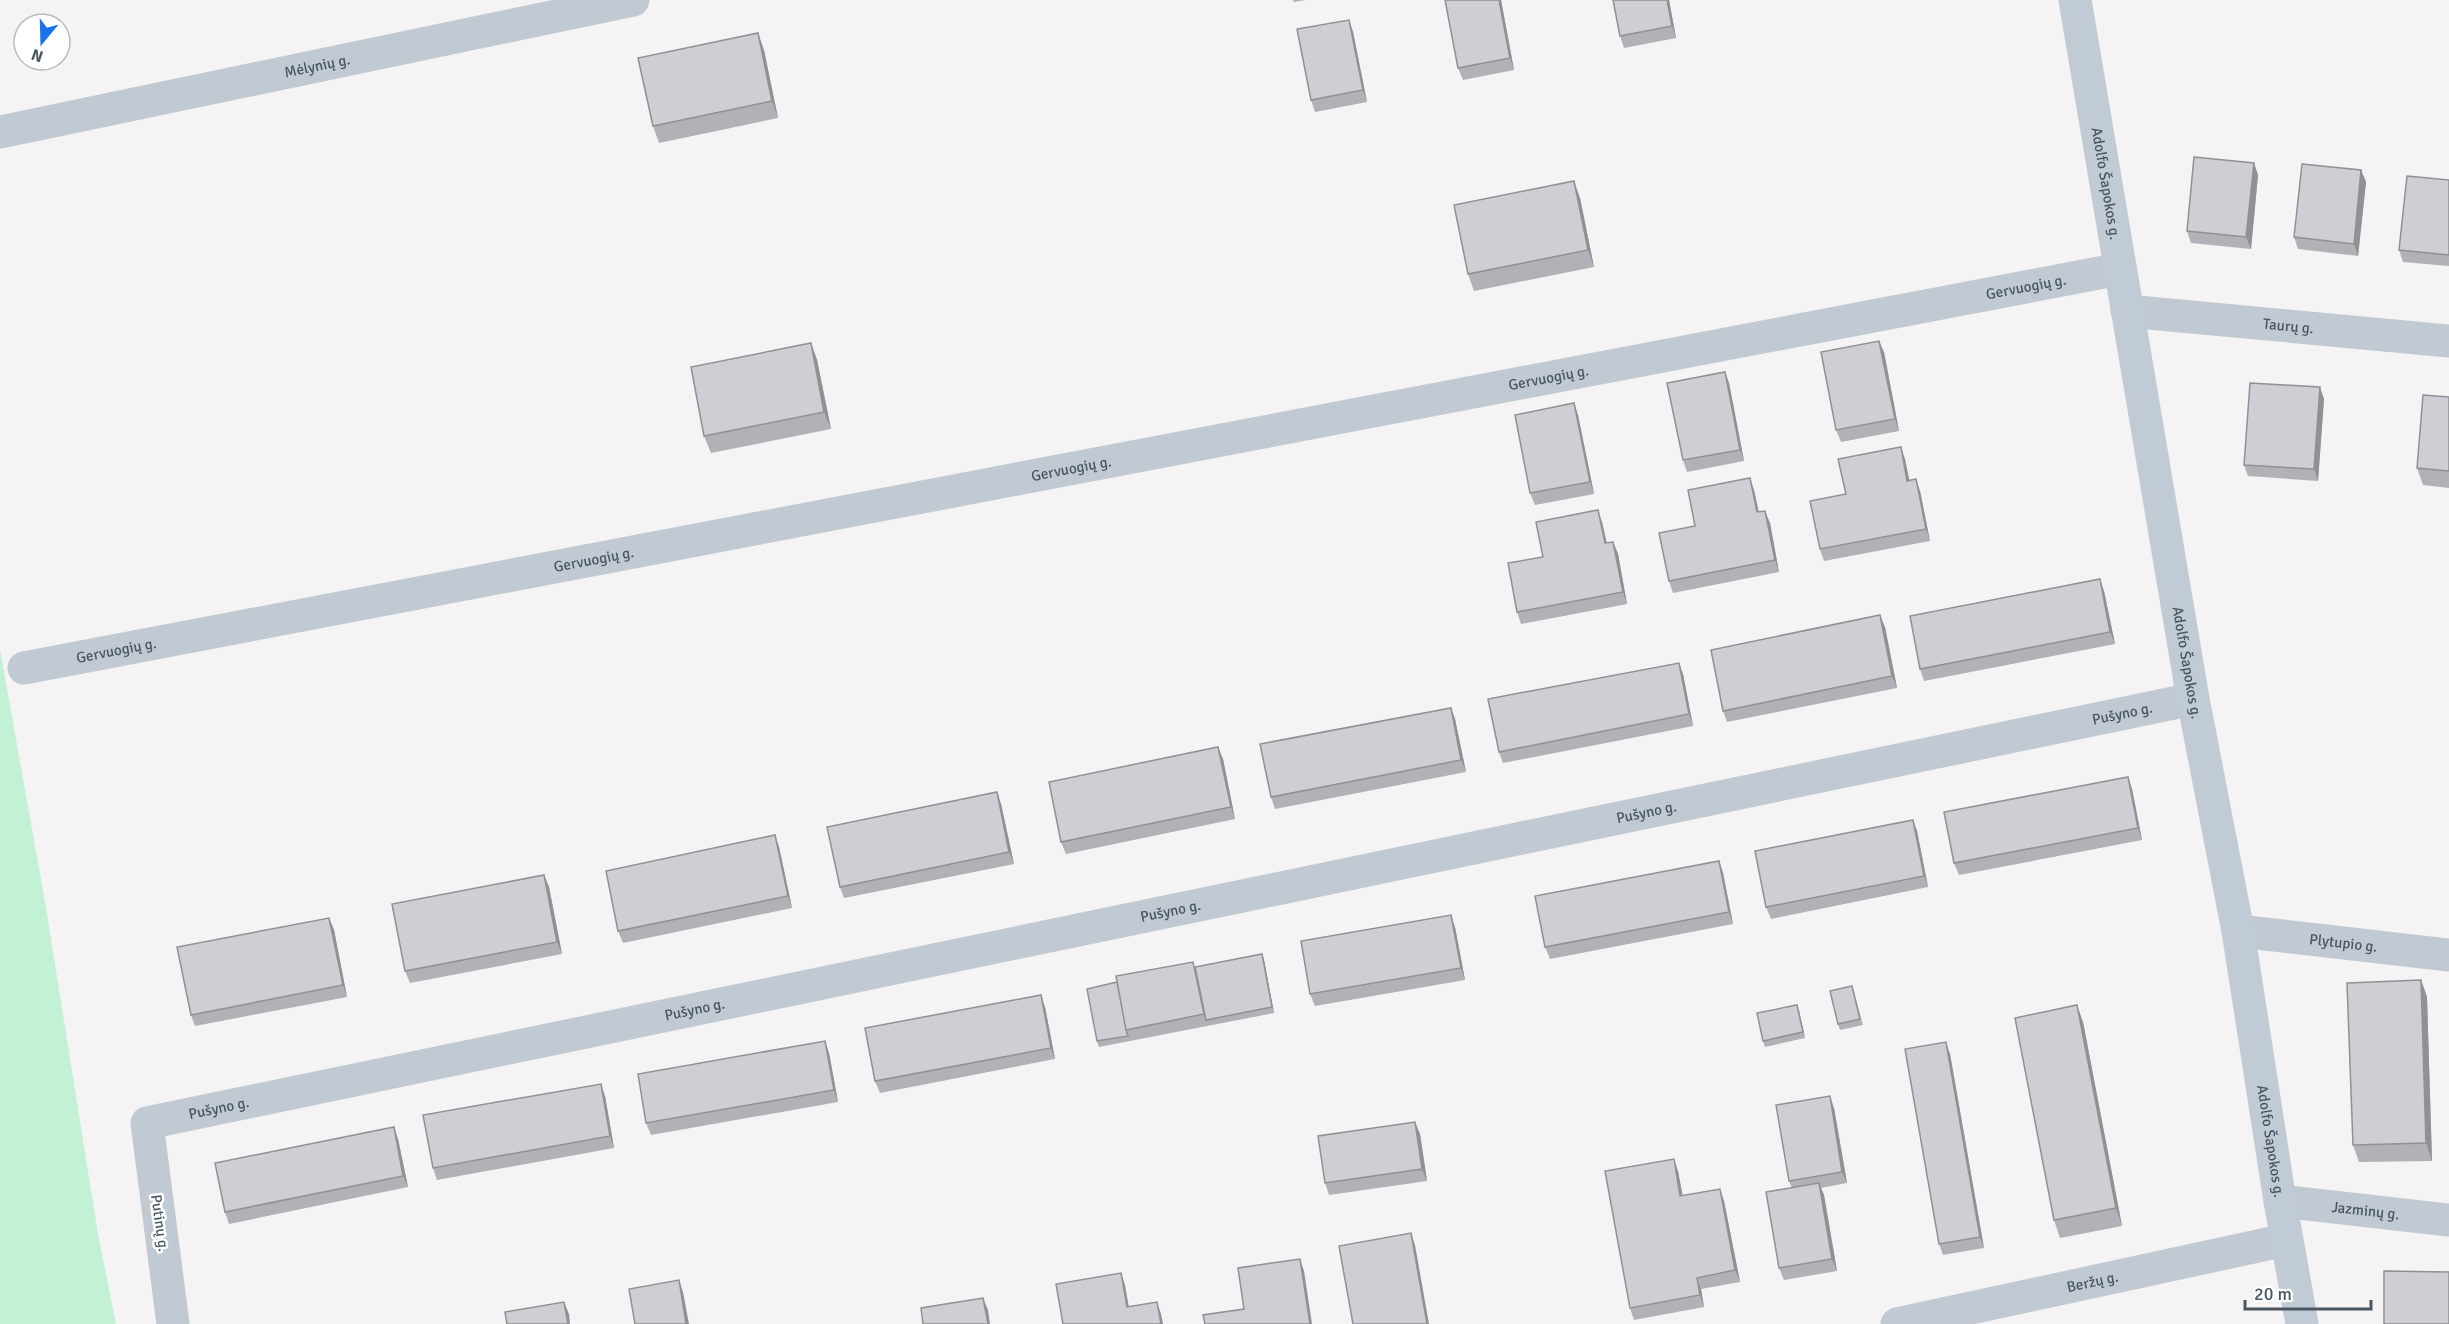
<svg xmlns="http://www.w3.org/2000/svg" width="2449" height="1324" font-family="Signika,sans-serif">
<rect width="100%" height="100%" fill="#f5f3f3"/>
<!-- green -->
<path fill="#c3f1d5" d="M0,649l46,259 52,326 18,90h-116z"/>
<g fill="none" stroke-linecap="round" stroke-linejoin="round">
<!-- street -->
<g stroke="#c1cad2" stroke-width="33">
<path id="s1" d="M0,132l633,-132"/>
<path id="s2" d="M2127,311l322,30"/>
<path id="s3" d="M24,668l2096,-399"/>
<path id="s4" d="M2238,931l211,24"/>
<path id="s5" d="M2280,1201l169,19"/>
<path id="s6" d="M173,1324l-26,-201 2046,-424"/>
<path id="s7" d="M1897,1324l389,-84"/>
</g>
<!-- secondary -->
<path stroke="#c1cbd6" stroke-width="33" id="s8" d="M2075,0l118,699 45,232 42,270 22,123"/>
</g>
<!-- wall -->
<path fill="#b0b2b7" d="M1293,0h13l-12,2z
M1501,0l13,70 -51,10 -5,-12z
M1613,0h56l7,38 -52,10 -4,-12z
M1349,20l4,12 14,70 -52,10 -4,-12z
M764,50l14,68 -119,25 -6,-17z
M2254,163l4,12 -7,74 -60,-6 -4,-12z
M2361,170l5,12 -8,74 -60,-7 -4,-12z
M2449,180v86l-46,-4 -4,-12z
M1580,198l14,69 -120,24 -6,-17z
M811,343l6,17 14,69 -120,24 -7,-17z
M1884,352l15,79 -58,11 -5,-12z
M1725,372l4,11 15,78 -57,11 -4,-12z
M2449,397v91l-26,-3 -6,-17z
M2324,399l-6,82 -70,-5 -4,-11z
M1574,403l4,12 16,79 -59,11 -5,-12z
M1905,459l4,22 11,10 10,50 -106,20 -4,-12 26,-55z
M1754,490l5,22 11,11 9,49 -106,21 -4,-12 26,-55z
M1602,522l5,21 6,-1 5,12 9,50 -106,20 -4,-12 26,-55z
M2104,591l11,53 -191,37 -4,-12z
M1885,627l12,61 -170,34 -4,-11z
M1683,674l10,52 -190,37 -4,-11z
M1451,708l4,11 11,53 -191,37 -4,-12z
M1223,759l12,60 -169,35 -5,-12z
M2128,777l4,12 10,51 -183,35 -5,-12z
M997,792l4,12 13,60 -170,34 -4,-11z
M1913,820l4,11 11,56 -157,32 -5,-12z
M775,835l4,12 13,61 -169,35 -5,-12z
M1719,861l4,12 10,51 -183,35 -5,-12z
M544,875l5,12 13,67 -152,29 -5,-12z
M329,918l5,12 13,67 -152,29 -4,-11z
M1455,927l10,53 -150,26 -5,-12z
M1262,954l2,6 10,53 -175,34 -2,-6 98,-74z
M2421,980l6,17 5,164 -73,1 -6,-17z
M1854,992l9,33 -23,5 -2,-6z
M1045,1007l10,52 -175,34 -5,-12z
M1799,1011l6,27 -40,9 -2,-6z
M2083,1022l39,204 -62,12 -6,-18z
M829,1053l9,49 -187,33 -5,-12z
M1950,1054l34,194 -41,7 -4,-11z
M605,1096l9,52 -177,32 -4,-12z
M1834,1108l13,75 -26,5 3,7 13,76 -53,9 -5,-12 13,-80 -3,-7z
M1415,1122l5,12 7,47 -98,14 -4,-12z
M398,1139l10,48 -179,37 -4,-12z
M1678,1171l4,25 42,5 16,81 -39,7 3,18 -70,13 -4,-12z"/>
<!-- shaded-wall -->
<path fill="#909195" d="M1499,0h2l13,70 -4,-12z
M1667,0h2l7,38 -4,-12z
M1349,20l4,12 14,70 -4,-12z
M758,33l6,17 14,68 -6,-17z
M2254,163l4,12 -7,74 -5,-12z
M2361,170l5,12 -8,74 -4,-12z
M1574,181l6,17 14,69 -6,-17z
M1879,341l5,11 15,79 -4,-12z
M811,343l6,17 14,69 -7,-17z
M1725,372l4,11 15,78 -4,-11z
M2320,387l4,12 -6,82 -4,-12z
M1574,403l4,12 16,79 -4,-12z
M1901,447l4,12 7,34 -5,-12z
M1750,478l4,12 7,34 -4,-12z
M1916,479l4,12 10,50 -4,-12z
M1598,510l4,12 7,33 -4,-12z
M1765,511l5,12 9,49 -4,-12z
M1613,542l5,12 9,50 -4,-12z
M2100,579l4,12 11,53 -5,-12z
M1880,615l5,12 12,61 -5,-12z
M1679,663l4,11 10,52 -4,-12z
M1451,708l4,11 11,53 -5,-12z
M1218,747l5,12 12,60 -4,-12z
M2128,777l4,12 10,51 -4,-12z
M997,792l4,12 13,60 -5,-12z
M1913,820l4,11 11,56 -4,-11z
M775,835l4,12 13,61 -4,-12z
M1719,861l4,12 10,51 -4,-12z
M544,875l5,12 13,67 -5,-12z
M1451,915l4,12 10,53 -4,-12z
M329,918l5,12 13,67 -4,-12z
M1262,954l2,6 10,53 -2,-6z
M2421,980l6,17 5,164 -6,-18z
M1041,995l4,12 10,52 -4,-11z
M1797,1005l2,6 6,27 -2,-6z
M2077,1005l6,17 39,204 -6,-18z
M825,1041l4,12 9,49 -4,-12z
M1946,1042l4,12 34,194 -4,-11z
M601,1084l4,12 9,52 -4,-12z
M1830,1096l4,12 13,75 -5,-11z
M1415,1122l5,12 7,47 -5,-12z
M394,1127l4,12 10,48 -5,-11z
M1674,1159l4,12 7,37 -5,-12z
M1819,1183l5,12 13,76 -5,-12z
M1720,1189l4,12 16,81 -5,-12z
M1411,1233l4,12 14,79h-2z
M1300,1259l4,12 8,53h-2z
M1121,1273l4,12 6,34 -4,-12z
M1697,1278l4,11 3,18 -4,-12z
M679,1280l4,12 6,32h-3z
M983,1298l5,12 2,14h-2z
M564,1302l5,12 1,10h-2z
M1157,1302l4,12 2,10h-2z"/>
<!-- building -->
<path fill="#cdcfd5" stroke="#909195" stroke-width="1.5" d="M1445,0h54l11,58 -52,10z
M1613,0h54l5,26 -52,10z
M1349,20l14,70 -52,10 -14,-71z
M758,33l14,68 -119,25 -15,-68z
M2194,157l60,6 -8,74 -59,-6z
M2302,164l59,6 -7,74 -60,-7z
M2407,176l42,4v75l-50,-5z
M1574,181l14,69 -120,24 -14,-69z
M1879,341l16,78 -59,11 -15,-78z
M811,343l13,69 -120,24 -13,-69z
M1725,372l15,78 -57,10 -16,-77z
M2250,383l70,4 -6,82 -70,-4z
M2423,395l26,2v74l-32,-3z
M1574,403l16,79 -60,11 -15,-78z
M1901,447l6,34 9,-2 10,50 -106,20 -10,-48 36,-7 -8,-35z
M1750,478l7,34 8,-1 10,49 -106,21 -10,-48 36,-7 -7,-36z
M1598,510l7,33 8,-1 10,50 -106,20 -9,-49 35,-6 -7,-35z
M2100,579l10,53 -190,37 -10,-53z
M1880,615l12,61 -169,35 -12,-61z
M1679,663l10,51 -190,38 -11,-53z
M1451,708l10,52 -190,37 -11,-53z
M1218,747l13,60 -170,35 -12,-60z
M2128,777l10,51 -184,35 -10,-51z
M997,792l12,60 -169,35 -13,-60z
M1913,820l11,56 -158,31 -11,-56z
M775,835l13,61 -170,35 -12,-60z
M1719,861l10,51 -184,35 -10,-51z
M544,875l13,67 -152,29 -13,-67z
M1451,915l10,53 -151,26 -9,-53z
M329,918l14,67 -152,30 -14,-68z
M1262,954l10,53 -66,13 -11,-53z
M1193,962l11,52 -78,16 -10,-54z
M2421,980l5,163 -73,2 -6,-162z
M1117,982l9,48 2,6 -31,5 -10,-52z
M1852,986l8,33 -22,5 -8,-33z
M1041,995l10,53 -176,33 -10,-53z
M1797,1005l6,27 -40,9 -6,-28z
M2077,1005l39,203 -62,12 -39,-202z
M825,1041l9,49 -188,33 -8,-49z
M1946,1042l34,195 -41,7 -34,-195z
M601,1084l9,52 -177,32 -10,-53z
M1830,1096l12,76 -53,9 -13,-76z
M1415,1122l7,47 -97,14 -7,-47z
M394,1127l9,49 -178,36 -10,-49z
M1674,1159l6,37 40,-7 15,81 -38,8 3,17 -70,13 -25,-137z
M1819,1183l13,76 -53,9 -13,-76z
M1411,1233l16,91h-74l-14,-78z
M1300,1259l10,65h-105l-2,-9 41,-6 -6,-41z
M2384,1271l65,1v52h-65z
M1121,1273l6,34 30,-5 4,22h-98l-7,-40z
M679,1280l7,44h-51l-6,-35z
M983,1298l5,26h-65l-2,-16z
M564,1302l4,22h-61l-2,-12z"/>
<g text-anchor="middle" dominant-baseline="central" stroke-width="5" stroke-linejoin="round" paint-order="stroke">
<!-- street labels -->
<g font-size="15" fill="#4a5661" stroke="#fff">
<text stroke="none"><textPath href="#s1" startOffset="324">Mėlynių g.</textPath></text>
<text stroke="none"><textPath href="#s8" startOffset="186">Adolfo Šapokos g.</textPath></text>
<text stroke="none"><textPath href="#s3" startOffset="2038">Gervuogių g.</textPath></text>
<text stroke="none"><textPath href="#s2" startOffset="162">Taurų g.</textPath></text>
<text stroke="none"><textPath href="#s3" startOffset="1552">Gervuogių g.</textPath></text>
<text stroke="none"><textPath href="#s3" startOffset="1066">Gervuogių g.</textPath></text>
<text stroke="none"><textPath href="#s3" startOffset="580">Gervuogių g.</textPath></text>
<text stroke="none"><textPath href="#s3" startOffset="94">Gervuogių g.</textPath></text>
<text stroke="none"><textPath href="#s8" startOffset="672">Adolfo Šapokos g.</textPath></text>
<text stroke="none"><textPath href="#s6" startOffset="2220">Pušyno g.</textPath></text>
<text stroke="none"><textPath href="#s6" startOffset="1734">Pušyno g.</textPath></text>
<text stroke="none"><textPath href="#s6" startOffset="1248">Pušyno g.</textPath></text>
<text stroke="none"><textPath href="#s4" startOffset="106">Plytupio g.</textPath></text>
<text stroke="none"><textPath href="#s6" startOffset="762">Pušyno g.</textPath></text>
<text stroke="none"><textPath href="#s6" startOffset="276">Pušyno g.</textPath></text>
<text stroke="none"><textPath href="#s8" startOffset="1158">Adolfo Šapokos g.</textPath></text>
<text stroke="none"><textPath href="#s5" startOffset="86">Jazminų g.</textPath></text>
<text transform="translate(160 1223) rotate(82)">Putinų g.</text>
<text stroke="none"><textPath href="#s7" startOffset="200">Beržų g.</textPath></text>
</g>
</g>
<!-- north arrow -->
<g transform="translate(42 42) rotate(199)"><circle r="28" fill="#ffffff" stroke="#b7bbc0" stroke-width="1.5"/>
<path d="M0-4.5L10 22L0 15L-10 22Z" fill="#1a73e8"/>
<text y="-9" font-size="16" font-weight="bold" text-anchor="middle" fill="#4a5661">N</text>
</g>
<!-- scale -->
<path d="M2245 1300v9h126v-9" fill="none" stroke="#4a5661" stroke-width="3"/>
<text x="2254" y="1300" font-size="18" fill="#4a5661" stroke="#ffffff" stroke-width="4.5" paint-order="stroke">20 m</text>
</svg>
